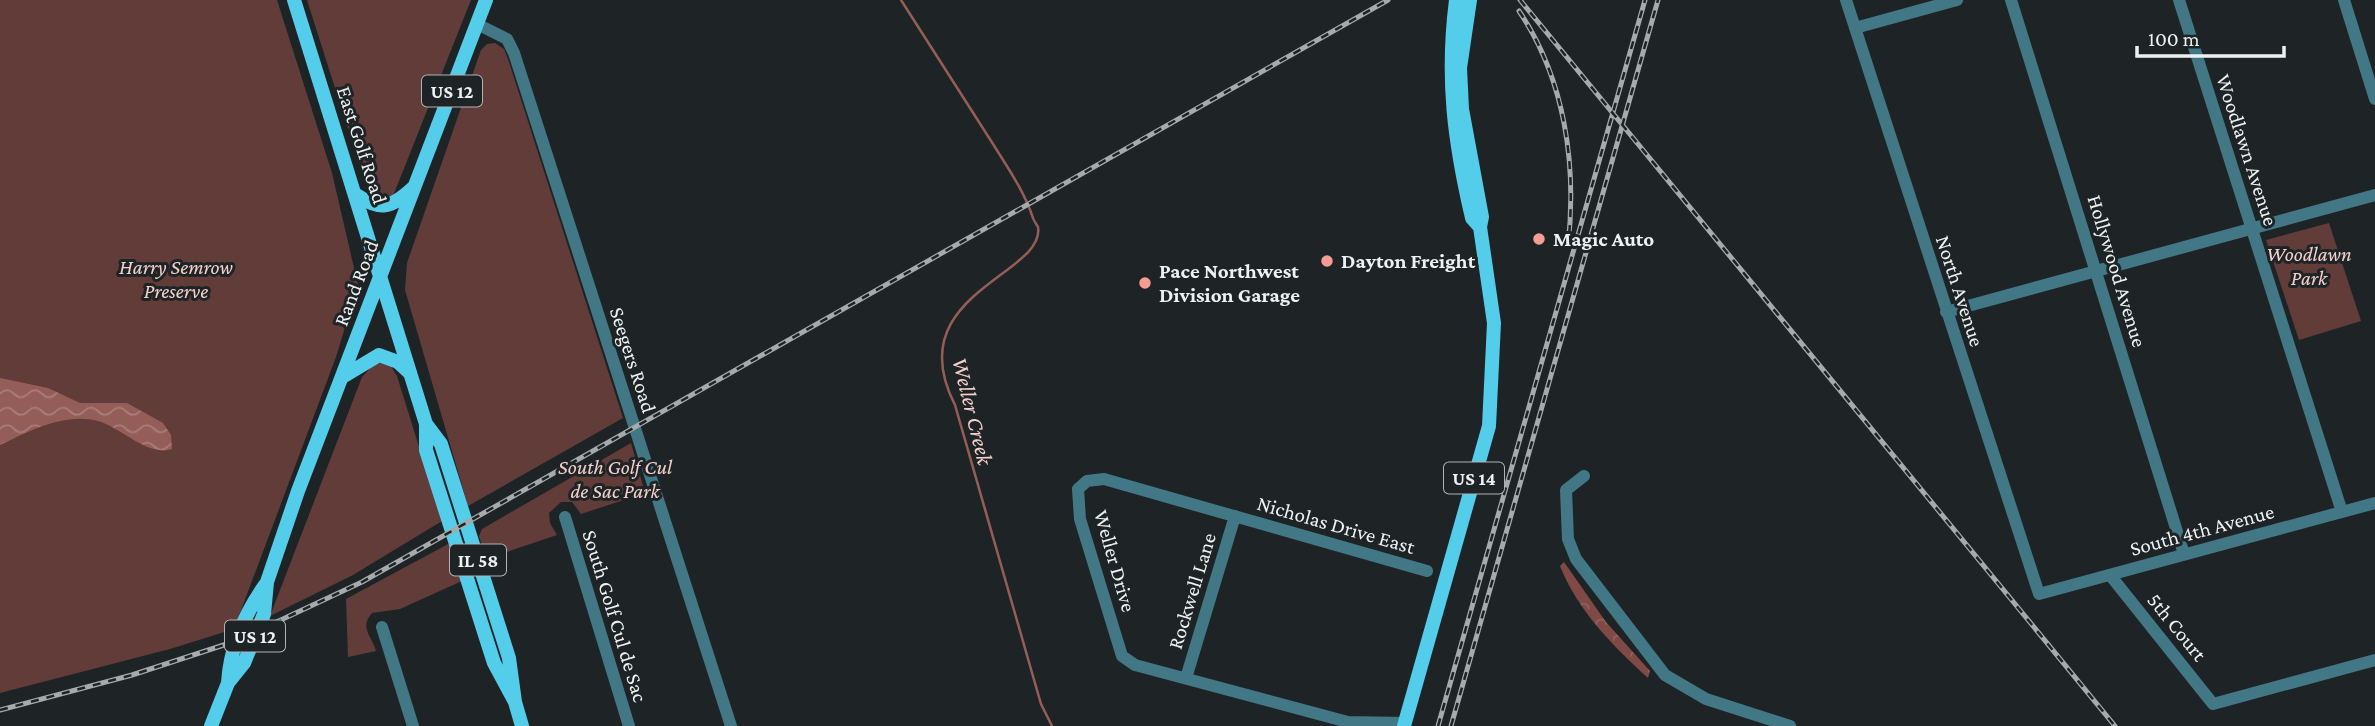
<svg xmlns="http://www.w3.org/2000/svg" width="2375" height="726" font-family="'Crimson Pro',serif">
<defs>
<pattern id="forest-crowns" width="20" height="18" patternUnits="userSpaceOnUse" patternTransform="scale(1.75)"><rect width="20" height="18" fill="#804945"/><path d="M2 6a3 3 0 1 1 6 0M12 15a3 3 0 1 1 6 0" fill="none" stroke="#926460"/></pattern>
<pattern id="water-waves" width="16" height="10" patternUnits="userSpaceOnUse" patternTransform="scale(1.75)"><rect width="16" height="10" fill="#955d58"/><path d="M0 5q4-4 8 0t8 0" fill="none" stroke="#a97d79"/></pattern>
</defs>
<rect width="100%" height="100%" fill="#1e2426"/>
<!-- forest -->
<path fill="url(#forest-crowns)" d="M1564,562l42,60 44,49 -2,7c-35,-32 -70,-67 -88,-112z"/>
<!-- green -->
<path fill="#623c39" d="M0,0h277l55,173 26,112 -22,72 -102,272 -64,20 -170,44z
M307,0h164l-78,196c-16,5 -22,0 -28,-14z
M495,43l9,6 4,10 115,359 -155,88 -63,-216 2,-27 74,-213 6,-6z
M2329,223l32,98 -62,19 -33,-100z
M377,361l12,2 8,13 45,145 -89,54 -83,41 92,-239z
M631,443l14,50 -64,21 -9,-12h-11l-12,11 1,10 7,12 -71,24 -7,-23 3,-7z
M450,543l12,38 -62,28 -28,4c-13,15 0,23 4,38l-28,6 -2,-58z"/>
<!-- water -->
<path fill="url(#water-waves)" d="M0,378l48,10 32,15h47l36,20 8,12 1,14c-24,8 -50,-21 -74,-28 -33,-9 -69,10 -98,24z"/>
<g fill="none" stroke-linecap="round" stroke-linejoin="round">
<!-- stream -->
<path stroke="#955d58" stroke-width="2.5" d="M901,0c31,48 61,96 92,144 15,24 31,47 40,74 0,1 5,9 5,9 8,48 -140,67 -83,178l86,299 11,22"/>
<!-- minor -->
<path stroke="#427786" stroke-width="12" d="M1846,0l193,594 336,-91
M2011,0l173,554
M2179,0l163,512
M2344,0l31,99
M477,24l30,15 7,14 217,673
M1855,28l102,-28
M1946,312l429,-117
M1584,476l-18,14 2,49 8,20 89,116 41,24 84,27
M565,517l64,209
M2110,575l103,129 162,-44
M382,627l31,99
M1186,678l49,-162
M1405,723l-57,-1 -213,-57 -13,-9 -42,-137 -2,-30 9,-8 17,-2 323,92"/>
<!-- major -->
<path stroke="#54cdeb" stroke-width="14" d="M294,0l132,424v26l68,213 21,39
M1456,0c-10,78 -2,141 16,218l8,9
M355,194c26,17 35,15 58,-6
M344,376l35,-21 19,7 12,11
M426,424l15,20 68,214 6,44 7,24
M228,683c2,-36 16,-68 37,-98
M211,726l17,-43 16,-20 20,-49 3,-32 31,-91 188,-491
M1404,726l85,-300 5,-103 -14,-96 2,-10 -20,-108 -2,-41 10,-68"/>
<defs>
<path id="rail" d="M1520,0l595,726
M1519,11c46,68 58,154 49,235
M0,710l132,-35 104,-34 126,-59 1026,-582
M1438,726l207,-726
M1451,726l207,-726"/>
</defs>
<!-- rail casing -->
<use href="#rail" stroke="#a5aaab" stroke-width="5"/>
<!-- rail -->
<use href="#rail" stroke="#1e2426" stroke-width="2.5" stroke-dasharray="8" stroke-linecap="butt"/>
</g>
<!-- markers -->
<g fill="#f59c95" stroke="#1e2426" stroke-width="2.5">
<circle cx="1539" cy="239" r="7"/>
<circle cx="1327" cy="261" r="7"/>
<circle cx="1145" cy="283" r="7"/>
</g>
<g text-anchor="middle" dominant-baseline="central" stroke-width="6" stroke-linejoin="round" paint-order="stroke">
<!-- shield labels -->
<g fill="#1e2426" stroke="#afb4b5" stroke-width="2">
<rect x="422" y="75.5" width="60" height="31" rx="5"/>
<rect x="1444" y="462.5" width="60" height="31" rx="5"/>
<rect x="450" y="544.5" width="56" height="31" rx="5"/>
<rect x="225" y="620.5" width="60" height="31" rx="5"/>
</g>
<g font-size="19" font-weight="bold" fill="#edf1f2">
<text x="452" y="91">US 12</text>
<text x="1474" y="478">US 14</text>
<text x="478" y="560">IL 58</text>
<text x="255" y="636">US 12</text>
</g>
<!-- street labels -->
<g font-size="21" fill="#edf1f2" stroke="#1e2426">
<text transform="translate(362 145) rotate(72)">East Golf Road</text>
<text transform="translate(2247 150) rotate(72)">Woodlawn Avenue</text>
<text transform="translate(2117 271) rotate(73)">Hollywood Avenue</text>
<text transform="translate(356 283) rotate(-69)">Rand Road</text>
<text transform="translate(1960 291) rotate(72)">North Avenue</text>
<text transform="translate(633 360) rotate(72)">Seegers Road</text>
<text transform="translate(1336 525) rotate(16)">Nicholas Drive East</text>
<text transform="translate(2202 530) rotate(-15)">South 4th Avenue</text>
<text transform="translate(1115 561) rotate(74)">Weller Drive</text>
<text transform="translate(1192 591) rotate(-73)">Rockwell Lane</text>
<text transform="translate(615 616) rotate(73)">South Golf Cul de Sac</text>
<text transform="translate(2177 627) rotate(51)">5th Court</text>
</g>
<!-- poi labels -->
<g font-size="21" font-weight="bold" fill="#edf1f2" stroke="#1e2426" text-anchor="start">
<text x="1553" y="239">Magic Auto</text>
<text x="1341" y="261">Dayton Freight</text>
<text x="1159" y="271">Pace Northwest<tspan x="1159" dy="24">Division Garage</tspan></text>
</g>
<!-- park labels -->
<g font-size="21" font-style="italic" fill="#f4d0cc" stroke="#1e2426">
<text x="2309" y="254">Woodlawn<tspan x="2309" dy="24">Park</tspan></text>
<text x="176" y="267">Harry Semrow<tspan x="176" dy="24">Preserve</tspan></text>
<text x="615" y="467">South Golf Cul<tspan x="615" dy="24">de Sac Park</tspan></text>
</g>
<!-- water labels -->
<g font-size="23" font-style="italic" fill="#f4cfcb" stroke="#1e2426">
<text transform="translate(973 411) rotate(76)">Weller Creek</text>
</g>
</g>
<!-- scale -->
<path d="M2137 46v10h147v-10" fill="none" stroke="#edf1f2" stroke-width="3.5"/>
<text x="2148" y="46" font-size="21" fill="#edf1f2" stroke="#1e2426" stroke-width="5" paint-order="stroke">100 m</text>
</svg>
